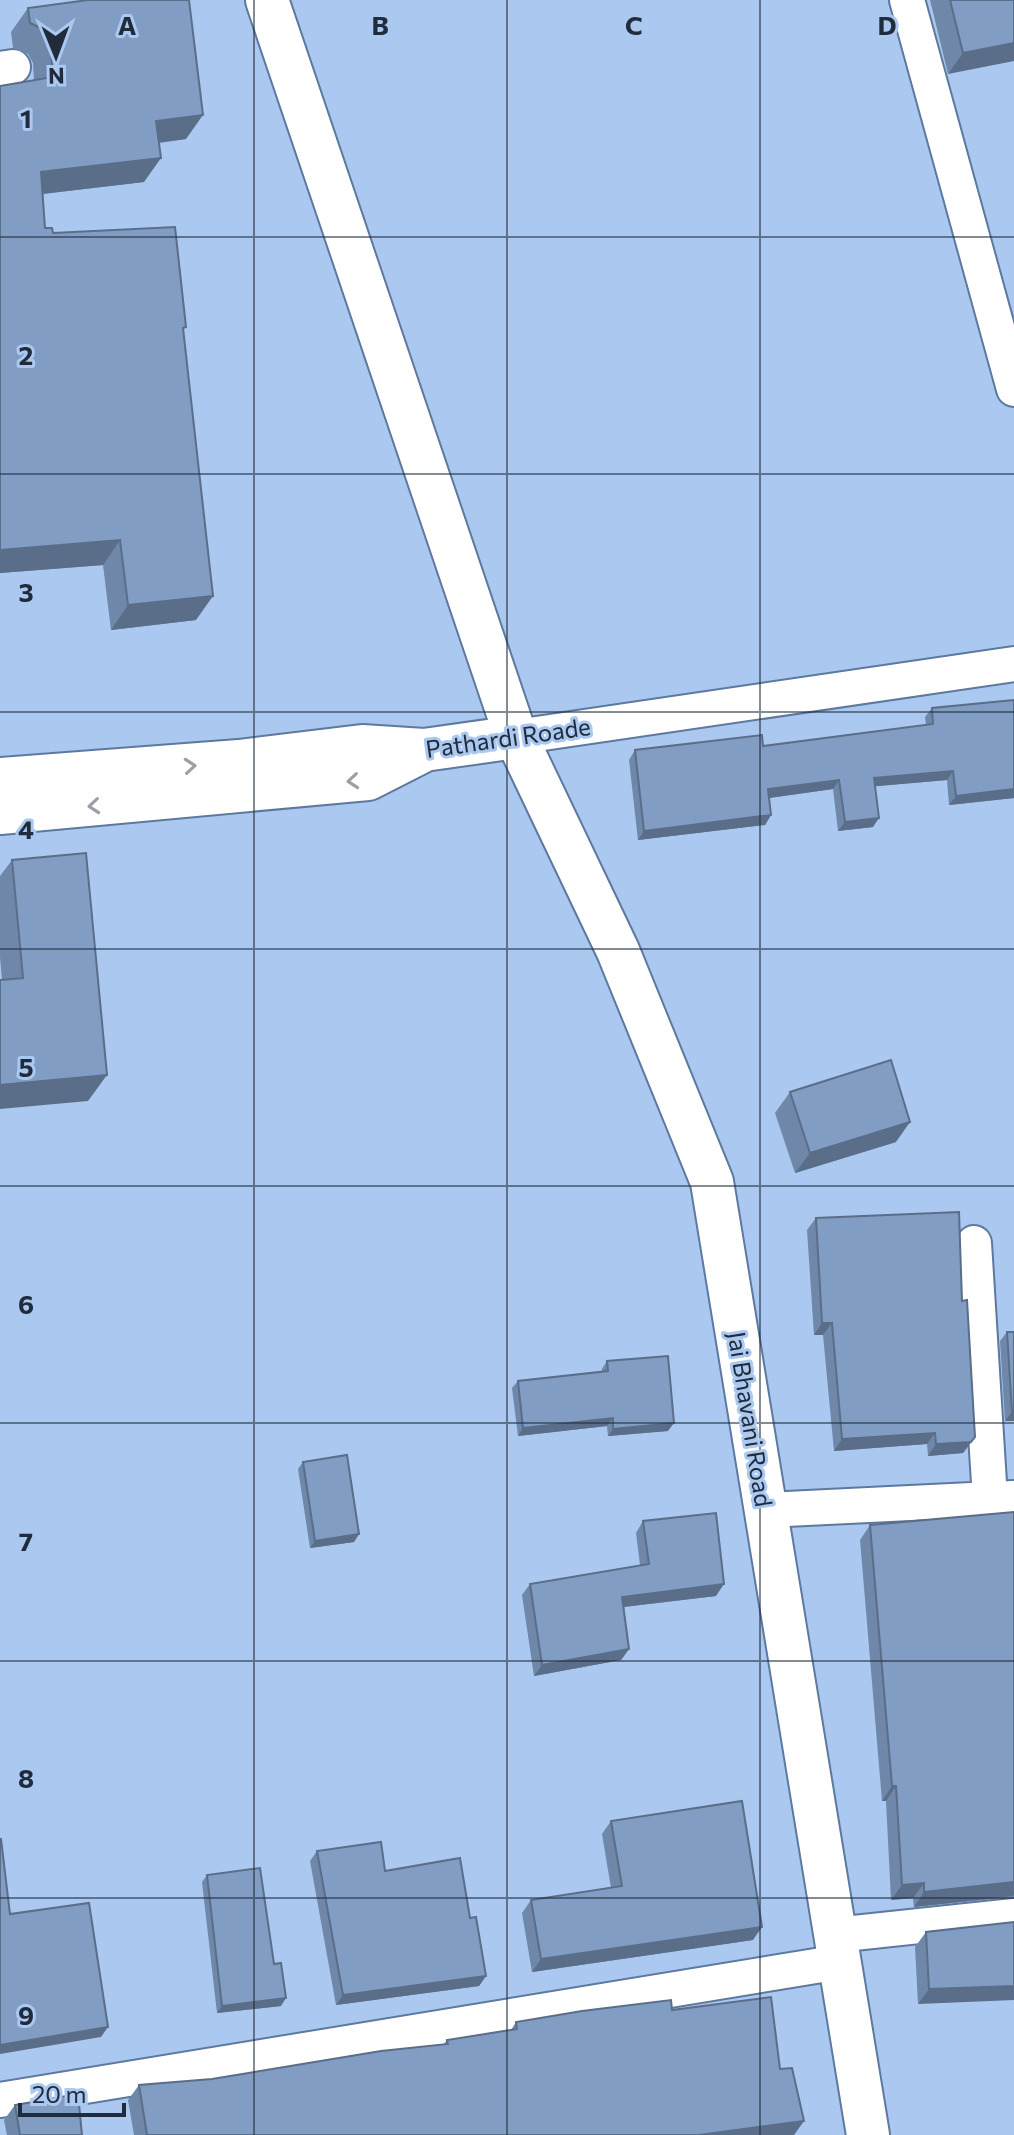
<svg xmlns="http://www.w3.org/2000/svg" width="1014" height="2135" font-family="Commissioner,sans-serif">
<rect width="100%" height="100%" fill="#aac8f0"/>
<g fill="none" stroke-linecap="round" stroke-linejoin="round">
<defs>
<path id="minor" d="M907,0l107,389
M0,69l13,-2
M516,737l498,-73
M974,1243l16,256
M766,1510l247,-12
M835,1935l179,-19
M0,2100l840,-138"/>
<path id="tertiary" d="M267,0l249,737 102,214 94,231 156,953
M0,779l239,-18 123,-15 62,4 92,-13
M0,813l368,-34 55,-28"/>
</defs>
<!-- minor casing -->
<use href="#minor" stroke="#5e799e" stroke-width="38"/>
<!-- tertiary casing -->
<use href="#tertiary" stroke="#5e799e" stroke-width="46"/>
<!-- minor -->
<use href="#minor" stroke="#fff" stroke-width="34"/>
<!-- tertiary -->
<use href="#tertiary" stroke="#fff" stroke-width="42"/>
</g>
<!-- wall -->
<path fill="#6f87a9" d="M930,0h84l-66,74z
M28,8l158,131 -27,4 -15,39 -101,12 2,34 138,104 13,288 -85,10 -8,-65 -103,8 34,-492 -1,-18 -5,-9 -15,-6 -2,-16z
M1014,700v98l-65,7 -2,-25 -72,6 -2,41 -35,4 -5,-42 -64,9 2,17 -6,10 -127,15 -9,-80 6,-10 128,-4 163,-21 -1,-8 7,-9z
M12,860l76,241 -86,-121 -2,-23v-81z
M790,1092l106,50 -101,31 -20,-60z
M816,1218l146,83 13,136 -12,16 -35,3 -1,-12 -93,7 -11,-116h-9l-7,-105z
M1007,1332l7,89h-9l-5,-80z
M607,1361l61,70 -60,5 -1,-10 -89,10 -6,-48 6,-7 84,-10v-2z
M303,1462l56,72 -5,8 -44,6 -12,-79z
M1014,1512v385l-100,10 -1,-9 -22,2 -5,-99h-4l-22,-261 10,-15z
M643,1521l73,75 -92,11 5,42 -8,11 -87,16 -12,-81 8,-11 110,-19 -4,-32z
M611,1821l142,119 -221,32 -10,-59 9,-13 80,-12 -9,-54z
M317,1851l68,20 85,47 16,58 -7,10 -143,19 -26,-144z
M207,1875l74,131 -64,7 -15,-131z
M1014,1922l-96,82 -3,-57 11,-15z
M672,2010l108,59 14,66h-660l-6,-35 11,-15 73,-6 231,-34 4,-5 64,-10 5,-8z
M15,2105l67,30h-75l-3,-15z"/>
<!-- shaded-wall -->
<path fill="#5a6e89" d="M1014,43v18l-66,13 15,-21z
M203,115l-17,24 -47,6 17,-24z
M161,158l-17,24 -120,14 17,-24z
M120,540l-17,25 -103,8v-23z
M213,596l-17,24 -85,10 17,-25z
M953,771l-6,9 -79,7 6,-9z
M839,780l-6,9 -71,10 6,-10z
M1014,789v9l-65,7 7,-9z
M771,815l-6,10 -127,15 6,-9z
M879,818l-6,9 -35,4 7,-9z
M107,1075l-19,26 -88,8v-24z
M910,1122l-14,20 -101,31 15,-20z
M822,1323h10l-9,12h-9z
M1012,1412h2v9h-9z
M613,1418l-6,8 -89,10 5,-8z
M674,1423l-6,8 -60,5 5,-7z
M935,1433l-8,11 -93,7 8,-12z
M975,1437l-12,16 -35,3 8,-12z
M359,1534l-5,8 -44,6 5,-7z
M724,1584l-8,12 -102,12 8,-11z
M629,1649l-8,11 -87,16 8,-11z
M892,1786h4l-10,15h-4z
M1014,1882v12l-1,2 -99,11 10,-15z
M924,1883l-11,15 -22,2 11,-15z
M762,1927l-9,13 -221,32 9,-13z
M486,1976l-7,10 -143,19 7,-10z
M1014,1986v14l-96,4 11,-15z
M286,1998l-5,8 -64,7 5,-7z
M108,2027l-7,10 -101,17v-9z
M804,2121l-10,14h-95z"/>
<!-- building -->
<path fill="#819dc4" stroke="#5a6e89" stroke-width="2" d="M88,0h101l14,115 -47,6 5,37 -120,14 4,56h7l1,5 122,-6 11,100 -3,1 30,268 -85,9 -8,-65 -120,10v-464l53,-9 -3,-38 -5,-9 -15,-7 -2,-15z
M950,0h64v43l-51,10z
M1014,700v89l-58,7 -3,-25 -79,7 5,40 -34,4 -6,-42 -71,9 3,26 -127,16 -9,-81 127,-15 1,11 170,-22 -1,-16z
M86,853l21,222 -107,10v-105l23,-2 -11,-118z
M891,1060l19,62 -100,31 -20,-61z
M959,1212l3,89 5,-1 8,137 -4,5 -35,2 -1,-11 -93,6 -10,-116h-10l-6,-105z
M1007,1332h7v80h-2z
M668,1356l6,67 -61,6v-11l-90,10 -5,-47 90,-10 -1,-10z
M347,1455l12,79 -44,7 -12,-79z
M1014,1512v370l-90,10v-9l-22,2 -6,-99h-4l-22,-261z
M716,1513l8,71 -102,13 7,52 -87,16 -12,-81 119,-20 -6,-43z
M742,1801l20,126 -221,32 -10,-59 91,-14 -11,-65z
M0,1839h1l9,75 79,-11 19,124 -108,18z
M381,1842l4,29 75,-13 10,60 6,-1 10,59 -143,19 -26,-144z
M260,1868l14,96 7,-1 5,35 -64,8 -15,-131z
M1014,1922v64l-85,3 -3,-57z
M771,1997l9,72 12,-1 12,53 -105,14h-552l-8,-50 73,-6 169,-28 67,-7 -1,-4 70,-11 -1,-7 66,-11 89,-11 1,10z
M78,2094l4,41h-62l-5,-30z"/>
<!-- one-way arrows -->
<defs><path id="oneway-chevron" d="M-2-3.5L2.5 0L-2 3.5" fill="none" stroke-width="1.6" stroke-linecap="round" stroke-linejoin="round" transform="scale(2)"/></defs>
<g stroke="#9ba0a7">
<use href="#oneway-chevron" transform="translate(190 766) rotate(-5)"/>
<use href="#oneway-chevron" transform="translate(353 781) rotate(175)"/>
<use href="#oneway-chevron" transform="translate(94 806) rotate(175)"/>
</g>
<!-- grid -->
<path fill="none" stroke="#202b3b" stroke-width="2" stroke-opacity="0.55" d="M254,0v2135M507,0v2135M760,0v2135M0,237h1014M0,474h1014M0,712h1014M0,949h1014M0,1186h1014M0,1423h1014M0,1661h1014M0,1898h1014"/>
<g text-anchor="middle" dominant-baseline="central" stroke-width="6" stroke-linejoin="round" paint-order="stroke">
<!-- street labels -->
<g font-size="24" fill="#202b3b" stroke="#aac8f0">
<text transform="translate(508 737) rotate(-8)">Pathardi Roade</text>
<text transform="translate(751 1419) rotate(81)">Jai Bhavani Road</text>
</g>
</g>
<g font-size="26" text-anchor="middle" font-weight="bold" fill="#202b3b" stroke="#aac8f0" stroke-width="6" stroke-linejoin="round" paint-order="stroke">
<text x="127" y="35">A</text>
<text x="380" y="35">B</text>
<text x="634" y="35">C</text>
<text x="887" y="35">D</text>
<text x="26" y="128">1</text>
<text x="26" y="365">2</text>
<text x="26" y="602">3</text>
<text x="26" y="839">4</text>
<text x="26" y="1077">5</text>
<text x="26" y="1314">6</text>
<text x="26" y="1551">7</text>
<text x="26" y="1788">8</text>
<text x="26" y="2025">9</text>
</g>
<!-- north arrow -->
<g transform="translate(56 56) rotate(179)" stroke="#aac8f0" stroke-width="6" paint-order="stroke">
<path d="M0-6L14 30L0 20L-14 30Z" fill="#202b3b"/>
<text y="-12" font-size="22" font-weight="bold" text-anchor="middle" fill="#202b3b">N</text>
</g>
<!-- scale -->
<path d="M20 2103v12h104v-12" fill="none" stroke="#202b3b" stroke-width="4"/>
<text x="32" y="2103" font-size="24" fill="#202b3b" stroke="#aac8f0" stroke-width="6" paint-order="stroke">20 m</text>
</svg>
